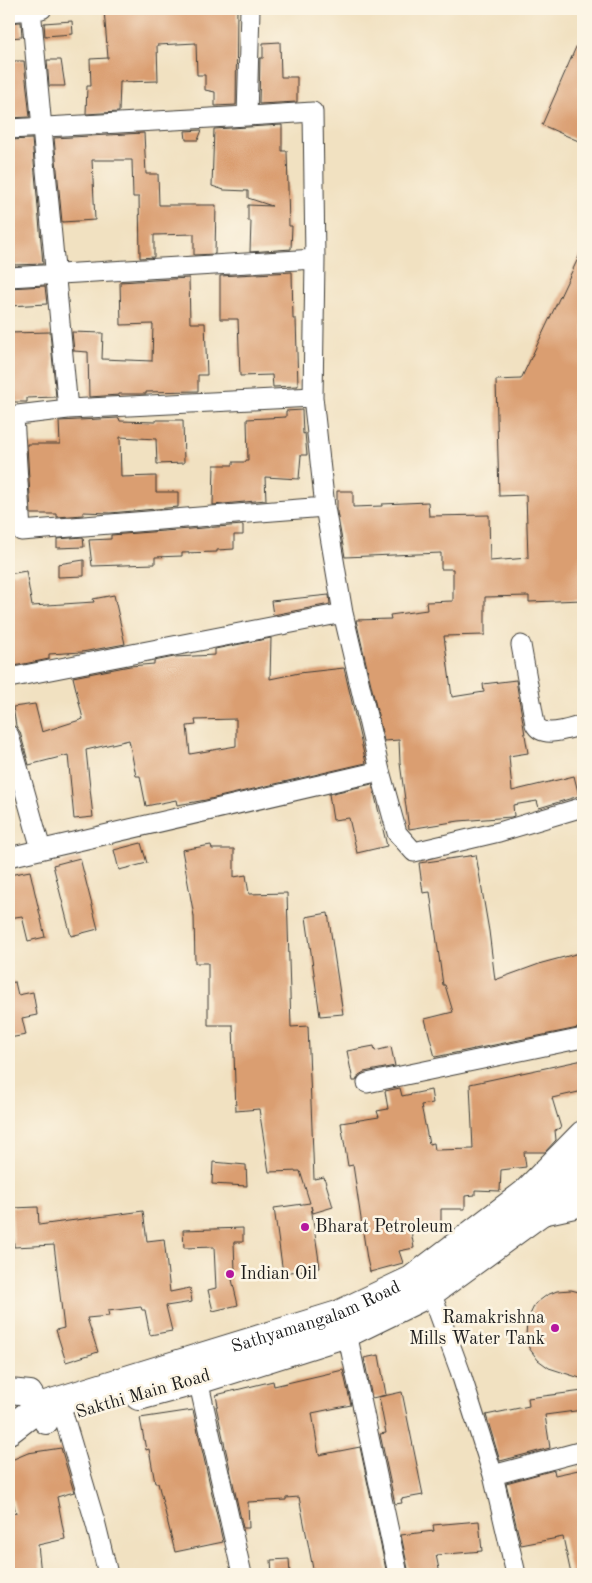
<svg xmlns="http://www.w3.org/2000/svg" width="592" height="1583" font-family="'Old Standard TT',serif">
<rect width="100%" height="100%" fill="#fcf5e5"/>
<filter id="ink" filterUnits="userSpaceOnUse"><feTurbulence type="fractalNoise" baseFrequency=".02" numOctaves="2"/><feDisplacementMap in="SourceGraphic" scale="10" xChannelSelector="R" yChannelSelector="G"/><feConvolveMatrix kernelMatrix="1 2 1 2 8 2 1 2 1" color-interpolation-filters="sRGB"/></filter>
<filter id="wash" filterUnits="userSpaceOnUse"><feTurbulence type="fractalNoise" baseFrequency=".0096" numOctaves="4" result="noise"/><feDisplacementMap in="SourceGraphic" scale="20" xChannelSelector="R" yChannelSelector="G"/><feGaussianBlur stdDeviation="1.12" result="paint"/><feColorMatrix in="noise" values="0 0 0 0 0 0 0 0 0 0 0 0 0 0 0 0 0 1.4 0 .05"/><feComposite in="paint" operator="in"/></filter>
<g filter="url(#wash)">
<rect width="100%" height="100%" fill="#f1e1c1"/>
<g id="blocks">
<!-- building -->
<path fill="#da9e71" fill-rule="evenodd" d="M115,9h122l-1,96 -21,1v-14l-10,-2v-15h-8l-1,-32 -39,2 1,36 -38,1 -1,30 -33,2 1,-28h4l-1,-27 18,-1 -4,-48z
M72,21l1,13 -28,2 -1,-13z
M19,22h2l1,15 -13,1v-15z
M583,31v112l-41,-18z
M280,42l1,35h16v25l-38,2 1,-46h3v-15z
M47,60h14l4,26h-16z
M9,61h15l6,56 -21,1z
M282,125v26h5l2,75h3l-1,23 -41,3 1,-31h-3v-16l24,1 -24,-8v-7l-24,-1 -12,-4 2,-57z
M202,130l-4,10h-12l-1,-9z
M144,133l2,41h12l1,31h57l-1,49 -21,1v-21l-40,1v22l-14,1 -1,-61h-6l-1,-37h-40l3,60 -33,2 -8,-84z
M32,139l11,125 -29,1 -1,-7h-4v-13h2l-2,-18v-87z
M583,248v352l-54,2v-6l-44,1v38l-41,1 8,61 32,-5 -1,-8 33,-4 12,73 -19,3 3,35 62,-15 5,20 -40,12 -2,-7 -24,4 1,11 -3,1 -52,4 -50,8 -9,-66 -1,-23 -15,1 -28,-121 35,-1 -1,-4 37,-5 -1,-8 27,-1v-32h-12v-16l-96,4 -8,-45v-21h16v16l29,-1v-2l46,-2 1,14 60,-1 1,46 38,-3 -2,-63 -27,1 -3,-116 25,-1z
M292,272l1,47h3l2,67 -25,1 -1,-12 -32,1 -2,-57h-18v-43z
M189,278l1,45h15l2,52h-9v16l-52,1v2h-27v1l-30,2 -1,-45 -14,-1 -2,-19 31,1 -1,26 50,2 1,-37 -32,1 -1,-43z
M45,286l2,18 -38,2v-18z
M50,332l6,65 -29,1v4h-18v-69z
M302,410l1,24 2,-1 2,22h-6l-2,24 -34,-2 1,23 -53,5 1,-40h19v-3h13v-2h2l-1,-41 39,-2v-6z
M119,418l1,3 36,1v-2h27l1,43 -27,1 -1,-25 -36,-2 1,40 35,-1v16h22v15l-68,6 -27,-1v3l-26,2v-3h-26l-4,-70h33l-1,-23z
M243,525v10h-9v14l-17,1v2l-35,1v3l-27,1v7l-63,2 -3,-26 22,-1v-4z
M83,537l1,10 -27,1v-9z
M84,560v16l-26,1v-13z
M26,571l6,35 62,-4 -1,-3 21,-4 11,49 -43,8 -33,2v5l-40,8v-93z
M329,595l1,9 -57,11 -2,-14z
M271,638l-1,41 29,-6 45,-5 22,95 -160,37 -29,5 -1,-5 -30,6 -6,-30h-4l-7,-36 -43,10 7,67 -19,2 -6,-64 -39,10 -9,-33 -4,-6 -3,-19 22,-3 7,28 41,-13 -10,-42 57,-11 24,-2v-3l20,-4 41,-2v-6zM236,719v27l-46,8 -3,-28 9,-1 -1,-5z
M372,784l15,62 -30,7 -8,-35 -16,2 -4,-26z
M141,843l6,20 -28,7 -5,-20z
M211,845l1,4h22v28l12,-2 3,19 38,-1 4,134 17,-1 6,153 10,-2 9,30 -20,6 -2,-7 9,62 -37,5 -9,-65 36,-5 -10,-32 -31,1 -10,-63 -23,2 -3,-86h-25v-62h-13l-1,-47 -12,-66z
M476,855l13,76 6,49 47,-17 41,-11v75l-148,30 -10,-38 28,-7 -8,-27h-2l-13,-93 -7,1 -4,-30z
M80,858l18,71 -27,7 -18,-71z
M30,871l15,66 -17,4 -6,-25 -13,2v-43z
M328,913l15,101 -23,2 -14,-99z
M15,982l3,13 15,-3 4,23 -15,3 4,17 -17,3v-55z
M374,1046l1,5 16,-4 4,19 -31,6 -5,3 -3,6h-3l-6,-30z
M583,1060v31l-31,7 9,30 -6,2 1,10 -11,12h-21l2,15 -25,3 -1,21 -25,-1v5l-10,1v13h-24v22h-30l3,17 -15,3 4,12 -33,9 -3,-13 -14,-94 -5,1 -7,-43 38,-6 -2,-6 11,-2 -3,-18 15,-3 2,8 29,-6 2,13 -12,2 8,39 5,-1 1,7 38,-1 -3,-65z
M213,1162l33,3 1,21 -35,-2z
M38,1207l1,18 104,-14 4,30 17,-2 6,53 20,-4 2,14 -26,4 6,25 -22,4 -5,-25h-3l-1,-3 -33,4 1,5 -22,2 11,34 -32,10 -10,-32 8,-2 -10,-83 -40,2 -2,-39z
M243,1228v14h-9l1,29h-5l8,34 -25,6 -5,-21 8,-2 -2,-41 -30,1 -1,-18z
M571,1290l12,3v86l-34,-11 -11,-8 -9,-12 -3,-12 1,-15 8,-17 12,-9 10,-4z
M379,1355l7,40 -14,3 -8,-40z
M343,1370l8,35 -39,8 7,42 41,-8 27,127h-73l-15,-77 -13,1v2l-38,2 1,26h-6l-27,-122h2l-2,-11 57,-14 1,5z
M583,1391v19l-38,5 5,33 -50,13 -14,-46 43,-9 -1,-8z
M402,1392l21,103 -22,4 1,4 -7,1 -15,-70 6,-1 -7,-36z
M193,1410l30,132 -48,10 -17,-69h-3l-6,-34 -3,1 -6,-32z
M61,1448l13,44 -17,5 8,42 -27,6 3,29h-32v-60l7,-1 -7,-27v-25l19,-8z
M583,1469v105h-12l-8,-37 -42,8 -15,-62 48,-13 1,5z
M479,1521l3,30 -46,4 4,19h-31l-8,-39 33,-4 -1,-6z
M289,1559l1,15h-18l-1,-14z"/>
</g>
</g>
<g filter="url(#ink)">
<use href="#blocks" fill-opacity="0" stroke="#3c3a35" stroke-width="1"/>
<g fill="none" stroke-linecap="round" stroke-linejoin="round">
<defs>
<path id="minor" d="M31,9l37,400
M250,9l-3,107 66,-4 2,147 -2,138 12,110 18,106 37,158 17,62 17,19 85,-20 84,-25
M9,12l33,-3
M9,129l238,-13
M9,277l306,-18
M9,416l59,-7 245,-12
M14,416l7,115 304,-24
M521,645l14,79c8,16 35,4 48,1
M9,678l334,-65
M9,735l32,114
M9,857l371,-86
M367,1083l216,-45
M431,1292l29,79 33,104 23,99
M347,1333l51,241
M198,1380l44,194
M59,1400l37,125 12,49
M493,1475l90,-24"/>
<path id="tertiary" d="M9,1391l21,2 9,14 7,15"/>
<path id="secondary" d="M532,1201l10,10 41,-9"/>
<g id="trunk">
<path d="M139,1396l59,-16 149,-47 84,-41 111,-81 41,-48"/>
<path id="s1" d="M9,1430l30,-23 299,-92 74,-35 113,-86 58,-59"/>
</g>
</defs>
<!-- minor casing -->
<use href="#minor" stroke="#3c3a35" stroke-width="21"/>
<!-- tertiary casing -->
<use href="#tertiary" stroke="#3c3a35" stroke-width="26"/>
<!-- secondary casing -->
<use href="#secondary" stroke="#3c3a35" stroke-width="30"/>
<!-- trunk casing -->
<use href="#trunk" stroke="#3c3a35" stroke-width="30"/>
<!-- minor -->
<use href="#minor" stroke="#fff" stroke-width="19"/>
<!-- tertiary -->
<use href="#tertiary" stroke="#fff" stroke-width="24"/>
<!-- secondary -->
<use href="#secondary" stroke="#fff" stroke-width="28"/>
<!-- trunk -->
<use href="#trunk" stroke="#fff" stroke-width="28"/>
</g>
</g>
<!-- markers -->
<g fill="#b5179e" stroke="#fcf5e5" stroke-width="2">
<circle cx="305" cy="1227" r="5"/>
<circle cx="230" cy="1274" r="5"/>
<circle cx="555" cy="1328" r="5"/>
</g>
<g text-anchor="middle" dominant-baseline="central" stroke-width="5" stroke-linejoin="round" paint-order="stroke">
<!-- poi labels -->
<g font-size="18" fill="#1c1c1c" stroke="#fcf5e5" text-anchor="start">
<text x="315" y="1227">Bharat Petroleum</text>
<text x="240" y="1274">Indian Oil</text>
<text x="545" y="1318" text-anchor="end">Ramakrishna<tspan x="545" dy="21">Mills Water Tank</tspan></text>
</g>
<!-- street labels -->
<g font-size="18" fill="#1c1c1c" stroke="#fcf5e5">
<text stroke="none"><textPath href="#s1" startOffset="329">Sathyamangalam Road</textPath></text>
<text transform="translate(143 1394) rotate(-16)">Sakthi Main Road</text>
</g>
</g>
<!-- margin -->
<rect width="592" height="1583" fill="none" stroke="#fcf5e5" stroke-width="30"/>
</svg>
